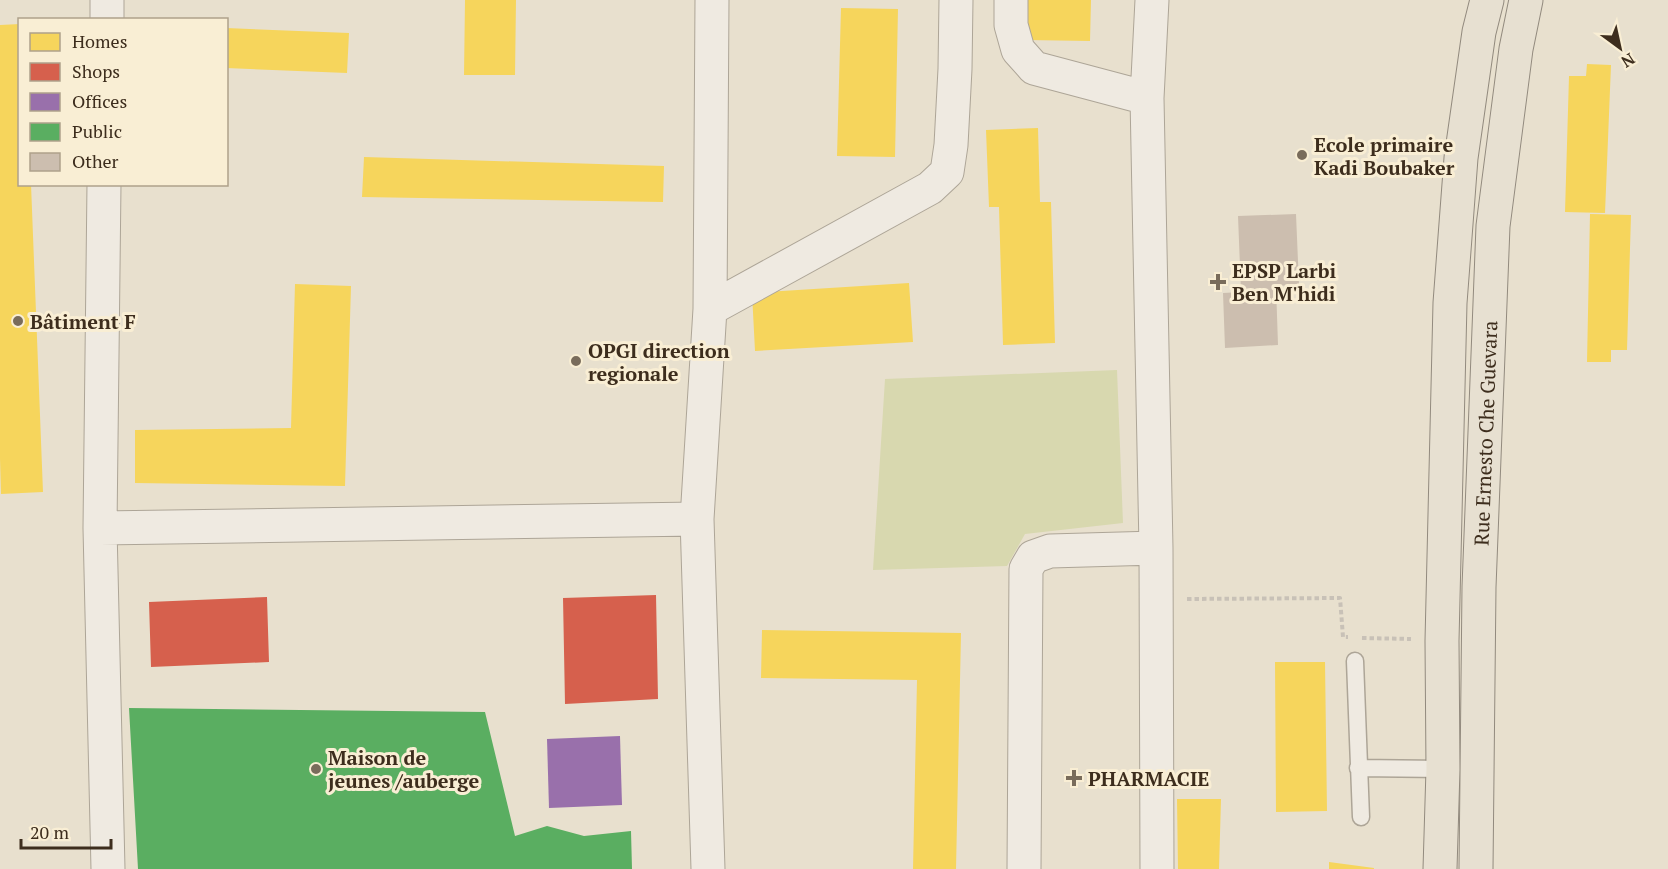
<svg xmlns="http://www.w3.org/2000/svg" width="1668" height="869" font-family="'PT Serif',serif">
<rect width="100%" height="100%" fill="#e8e0ce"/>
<!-- green -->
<path fill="#d8d8af" d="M1117,370l6,153 -98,11 -18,32 -134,4 12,-191z"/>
<!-- homes -->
<path fill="#f6d55c" d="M465,0h51l-1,75h-51z
M1027,0h64l-1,41 -64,-1z
M841,8l57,1 -3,148 -58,-1z
M20,24v160h11l12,308 -42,2 -1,-36v-433z
M226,28l123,5 -2,40 -121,-5z
M1587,64l24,1 -6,148 -40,-1 4,-136h17z
M1038,128l2,74h11l4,141 -52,2 -4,-138h-10l-3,-77z
M364,157l300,9 -1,36 -301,-5z
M1590,214l41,1 -4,135h-16v12h-24z
M909,283l4,59 -158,9 -3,-58z
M295,284l56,2 -6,200 -210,-3v-53l156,-2z
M762,630l199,3 -5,236h-43l4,-189 -156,-2z
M1275,662h50l2,149 -51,1z
M1177,799h44l-2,70h-41z
M1329,862l45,6v1h-45z"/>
<!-- shops -->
<path fill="#d6604d" d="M656,595l2,104 -93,5 -2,-106z
M267,597l2,65 -118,5 -2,-65z"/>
<!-- offices -->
<path fill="#9970ab" d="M620,736l2,69 -73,3 -2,-69z"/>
<!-- public -->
<path fill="#5aae61" d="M129,708l356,4 30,124 32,-10 37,10 47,-5 1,38h-494z"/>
<!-- building -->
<path fill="#ccbeaf" d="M1296,214l3,71 -23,1 2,59 -53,3 -2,-55 18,-1 -3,-76z"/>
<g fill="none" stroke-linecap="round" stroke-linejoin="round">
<defs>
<path id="service" d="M1355,661l6,156
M1358,768l85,1"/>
<path id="minor" d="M1011,0v25l7,25 16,18 113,30
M1152,0l-5,98 9,450 1,321
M107,20v-20
M104,184l-4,344 8,341
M710,309l220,-121 17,-16 4,-27 4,-76 1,-69
M100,528l597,-9
M708,869l-11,-350 13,-210 2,-309
M1024,869l2,-300 7,-12 17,-6 106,-3"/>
<g id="primary">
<path d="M1440,869l3,-100 -1,-128 8,-338 11,-145 18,-126 8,-32"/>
<path id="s1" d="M1476,869l3,-282 14,-361 23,-177 10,-49"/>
</g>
</defs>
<!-- service casing -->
<use href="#service" stroke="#ada597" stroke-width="19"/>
<!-- minor casing -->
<use href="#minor" stroke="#ada597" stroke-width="35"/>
<!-- primary casing -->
<use href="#primary" stroke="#928a7e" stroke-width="35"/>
<!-- path -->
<path stroke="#c8c1b7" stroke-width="4" stroke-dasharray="4.5 3" stroke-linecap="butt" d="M1187,599l153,-1 3,39h5
M1362,638l49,1"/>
<!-- service -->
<use href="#service" stroke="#efeae1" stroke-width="16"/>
<!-- minor -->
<use href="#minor" stroke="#efeae1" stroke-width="33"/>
<!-- primary -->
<use href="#primary" stroke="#e7e0d1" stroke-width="33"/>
</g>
<!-- markers -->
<g fill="#796c5b" stroke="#f9eed4" stroke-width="2">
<circle cx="1302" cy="155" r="6"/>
<path d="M1215 273h6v6h6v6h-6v6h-6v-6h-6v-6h6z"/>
<circle cx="18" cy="321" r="6"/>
<circle cx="576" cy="361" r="6"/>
<circle cx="316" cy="769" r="6"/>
<path d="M1071 769h6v6h6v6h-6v6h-6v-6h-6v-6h6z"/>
</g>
<g text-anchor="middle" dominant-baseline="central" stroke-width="6" stroke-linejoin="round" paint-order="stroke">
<!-- poi labels -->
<g font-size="20" font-weight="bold" fill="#3d2d1d" stroke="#f9eed4" text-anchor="start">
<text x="1314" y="144">Ecole primaire<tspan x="1314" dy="23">Kadi Boubaker</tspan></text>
<text x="1232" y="270">EPSP Larbi<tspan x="1232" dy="23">Ben M'hidi</tspan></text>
<text x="30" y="321">Bâtiment F</text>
<text x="588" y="350">OPGI direction<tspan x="588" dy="23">regionale</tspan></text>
<text x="328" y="757">Maison de<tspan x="328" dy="23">jeunes /auberge</tspan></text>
<text x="1088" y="778">PHARMACIE</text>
</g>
<!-- street labels -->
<g font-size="20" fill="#3d2d1d" stroke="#f9eed4">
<text stroke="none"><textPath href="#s1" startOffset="436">Rue Ernesto Che Guevara</textPath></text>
</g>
</g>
<!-- legend -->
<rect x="18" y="18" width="210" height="168" fill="#f9eed4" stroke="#aea18b" stroke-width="1.5"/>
<rect x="30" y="33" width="30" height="18" fill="#f6d55c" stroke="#aea18b" stroke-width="1.5"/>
<text x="72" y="48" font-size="18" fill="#3d2d1d">Homes</text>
<rect x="30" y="63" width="30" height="18" fill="#d6604d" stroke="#aea18b" stroke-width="1.5"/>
<text x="72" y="78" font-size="18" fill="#3d2d1d">Shops</text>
<rect x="30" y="93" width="30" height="18" fill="#9970ab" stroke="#aea18b" stroke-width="1.5"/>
<text x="72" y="108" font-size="18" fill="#3d2d1d">Offices</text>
<rect x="30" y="123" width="30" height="18" fill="#5aae61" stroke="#aea18b" stroke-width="1.5"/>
<text x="72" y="138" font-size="18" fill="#3d2d1d">Public</text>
<rect x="30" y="153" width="30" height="18" fill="#ccbeaf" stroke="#aea18b" stroke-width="1.5"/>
<text x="72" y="168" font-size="18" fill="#3d2d1d">Other</text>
<!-- north arrow -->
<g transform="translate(1620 48) rotate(147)" stroke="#f9eed4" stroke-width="4.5" paint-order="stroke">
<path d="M0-4.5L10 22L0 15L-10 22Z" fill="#3d2d1d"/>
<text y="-9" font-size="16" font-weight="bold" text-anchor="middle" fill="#3d2d1d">N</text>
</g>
<!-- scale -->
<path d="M21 839v9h90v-9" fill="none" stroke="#3d2d1d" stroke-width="3"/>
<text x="30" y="839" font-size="18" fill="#3d2d1d" stroke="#f9eed4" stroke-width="4.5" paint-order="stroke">20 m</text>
</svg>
